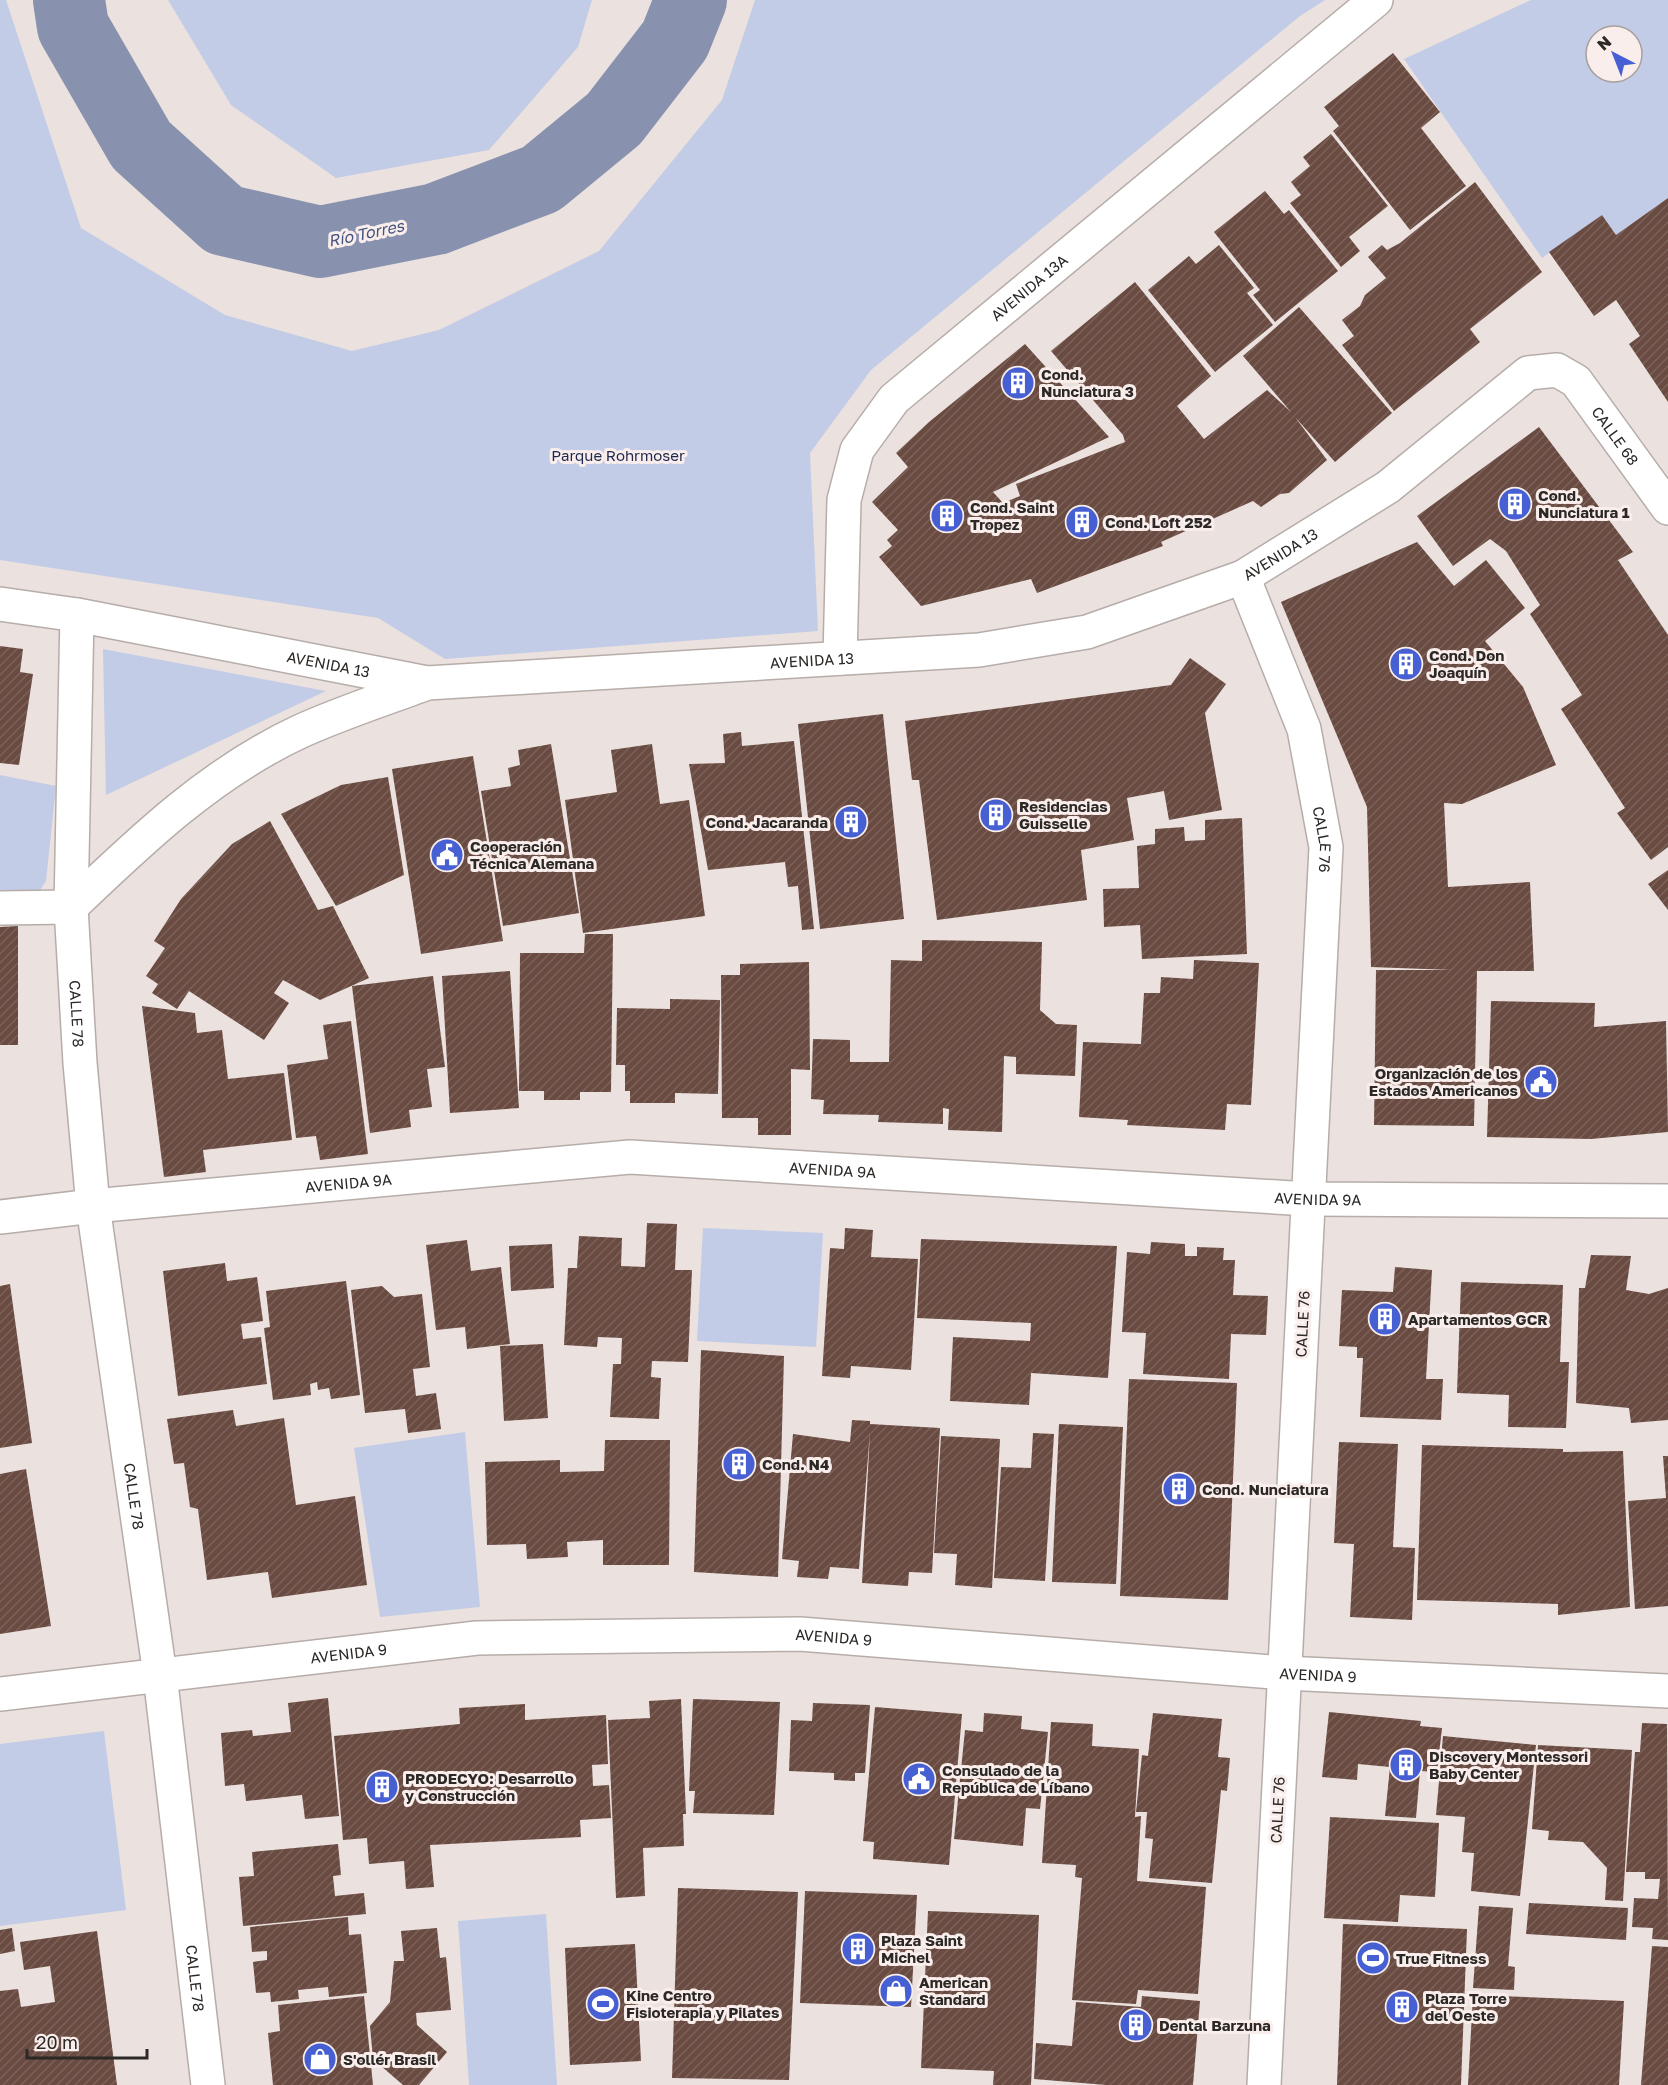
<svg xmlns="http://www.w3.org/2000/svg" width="1668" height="2085" font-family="'Golos Text',sans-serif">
<defs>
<pattern id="building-hatch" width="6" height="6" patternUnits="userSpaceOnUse" patternTransform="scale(1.5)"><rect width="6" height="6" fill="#6a4b41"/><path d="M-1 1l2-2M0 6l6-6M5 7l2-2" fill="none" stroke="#7b625a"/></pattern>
</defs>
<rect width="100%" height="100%" fill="#ebe1de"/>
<!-- green -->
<path fill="#c2cce7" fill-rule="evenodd" d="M0,0h6l75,228 144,87 127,36 87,-21 160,-79 123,-151 33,-100h570l-25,16 -429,354 -61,83 8,178 -373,28 -67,-41 -378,-58z
M168,0h424l-14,47 -89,103 -153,28 -105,-73z
M1531,0h137v198l-52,37 -14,-20 -60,43 -138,-199zM1596,36h36v36h-36z
M103,649l223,42 -220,104z
M0,775l56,11 -10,95 -7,11h-39z
M703,1228l120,5 -7,114 -119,-6z
M465,1432l15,175 -100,10 -26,-169z
M104,1731l22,179 -126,16v-182z
M546,1914l11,171h-88l-11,-164z"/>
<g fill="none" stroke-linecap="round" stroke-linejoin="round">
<!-- river -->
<path stroke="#8892af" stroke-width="72" d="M69,0l4,27 68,118 83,75 96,22 116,-23 105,-40 73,-60 61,-79 16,-40"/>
</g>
<!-- building -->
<path fill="url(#building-hatch)" d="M1393,53l47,59 -19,16 45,58 -56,44 -77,-99 6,-5 -15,-19z
M1331,134l57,72 -39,31 11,14 -19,16 -51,-64 11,-8 -10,-13 19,-16 -7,-9z
M1475,182l67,90 -72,57 10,13 -86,69 -52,-66 12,-9 -12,-16 18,-14 5,-11 21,-17 -18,-21 14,-12 5,5 13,-7z
M1265,191l19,23 5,-4 49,61 -63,51 -22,-27 7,-5 -46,-58z
M1668,198v204l-39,-58 11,-8 -24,-36 -22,16 -45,-64 53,-37 14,20z
M1219,245l35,43 -7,5 26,32 -58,47 -67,-82 41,-34 7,8z
M1135,282l76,94 -34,30 27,33 63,-49 24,22 -48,-56 56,-49 93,106 -57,49 -40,-45 32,43 -38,33 -9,1 -19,13 -8,-6 -92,41 2,4 -126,47 -6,-14 -110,27 -42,-49 13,-11 -5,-6 11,-10 -26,-28 36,-35 -12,-14 33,-31 96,-78 84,93 -116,55 10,11 17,-7 -4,-12 109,-42 -2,-7 -72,-84z
M1539,427l94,125 -15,8 50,75v212l-17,13 -34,-47 8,-5 -64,-99 21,-14 -52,-81 10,-9 -34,-54 -16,-12 -37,27 -36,-50z
M1417,542l37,44 32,-26 39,48 -40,33 38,46 33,78 -94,39 -18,-1 4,84 82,-5 4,89h-57l-3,155 -100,-1 2,-155h76l-81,-3 -4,-160 -86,-205z
M0,646l23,3 -3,23 13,2 -14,91 -19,-2z
M1190,658l36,26 -21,29 17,97 -53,10 -5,-29 -37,7 7,42 -53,10 6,50 -150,20 -18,-140h-7l-7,-59 266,-36z
M883,714l21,205 -84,10 -22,-205z
M741,732l1,14 52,-5 20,188 -12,1 -4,-44 -10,1 -3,-25 -77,8 -19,-106 36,-1 -2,-29z
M551,744l28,169 -76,13 -22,-135 30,-5 -3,-18 12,-3 -2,-15z
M652,744l8,60 29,-4 16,116 -122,17 -18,-133 52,-8 -6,-42z
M473,756l30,185 -82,13 -29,-185z
M388,777l16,98 -68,31 -55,-92 60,-29z
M1242,818l5,136 -105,5 -2,-34 -36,2 -1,-38 36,-1 -2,-42 18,-2v-15l29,-2 1,14 20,-1v-20z
M270,821l48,89 15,-4 36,72 -49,22 -37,-20 -9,13 15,10 -25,37 -75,-49 -12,18 -25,-16 6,-9 -12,-8 19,-28 -11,-7 27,-42 51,-55z
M1668,870v40l-20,-26z
M18,926v119h-18v-118z
M585,934h28l-2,158h-31v8h-36v-9h-25l1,-138h64z
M922,940l120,2 -2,68 16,14 21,1 -2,51 -59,-2v-17l-12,-1 -2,76 -54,-2 1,-21 -6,-1v16l-65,-2 1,-7 -56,-1 1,-14 -13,-1 2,-60 37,1v22h39l2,-102 31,1z
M1194,960l65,3 -8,142 -24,-1 -2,26 -98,-5 1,-5 -49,-3 4,-75 58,2 3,-51h16l1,-16 32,2z
M809,962l1,108 -19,-1v66h-33v-17h-36l-1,-143h19v-11z
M510,971l9,137 -69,5 -8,-137z
M433,976l12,91 -18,2 5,38 -23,3 2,17 -41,6 -18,-147z
M670,999l50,1 -2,94 -43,-1v10h-45v-12h-5v-26h-9l1,-57 53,1z
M1491,1001l104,2 -1,24 72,-6 2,111 -77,7 -104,-2z
M142,1006l53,7 2,20 25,-3 6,49 56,-6 8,67 -89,10 3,22 -42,5z
M351,1021l17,133 -48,6 -4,-24 -20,2 -9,-73 41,-6 -5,-34z
M647,1223l30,1 -2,46h17l-4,92 -36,-1 -1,16 10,1 -2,41 -49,-2 3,-53h8l1,-26 -24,-1 -1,10 -33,-2 4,-77h9l2,-32 43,2 -1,28 24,1z
M845,1228l28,2 -2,27 47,2 -7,111 -60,-4 -1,12 -28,-2 8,-128 14,1z
M921,1239l196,7 -9,132 -77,-5 -2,32 -79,-4 3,-64 77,4 1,-18 -114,-5z
M467,1240l4,31 30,-4 9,77 -43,5 -2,-22 -29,3 -10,-85z
M1151,1242l34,2v12h12v-9l27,1 -1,12h12l-2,35 35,1 -2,39 -35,-1 -2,45 -86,-5 3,-41 -24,-1 5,-80 23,2z
M552,1244l2,44 -43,3 -2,-45z
M1591,1255l40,1 -5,34 23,4 19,-6v132l-37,3 -2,-15 -53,-5 3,-115h6z
M225,1263l2,18 30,-4 6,44 -22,3 2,15 18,-2 6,47 -89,12 -15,-125z
M1395,1267l37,3 -6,109h17l-2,41 -81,-3 3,-59h-6v-11l-18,-1 3,-56 51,2z
M346,1281l14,114 -29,4 -2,-11 -11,2 -1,-8 -7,2 1,11 -38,5 -9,-72 6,-1 -4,-36z
M1461,1282l102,3 -3,77h9l-3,66 -58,-1 1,-32 -52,-2z
M10,1284l22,159 -32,5v-162z
M382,1286l12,11 28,-3 8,73 -17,2 3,27 20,-3 5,36 -33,4 -3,-24 -40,4 -14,-123z
M543,1344l5,74 -44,3 -4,-75z
M701,1350l83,6 -6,221 -84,-5z
M1129,1379l108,4 -9,217 -108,-4z
M233,1410l3,16 48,-8 12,87 59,-9 12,89 -95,13 -4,-26 -61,8 -9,-71 -8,-2 -6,-44 -10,1 -7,-45z
M852,1420l18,1v3l70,4 -8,145 -23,-1 -1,14 -46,-3 8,-151 -11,137 -29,-2 -2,12 -31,-2 2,-16 -17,-2 11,-125 57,8z
M1059,1424l64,3 -7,157 -64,-2z
M1033,1433l21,1 -9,147 -51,-3 7,-111 30,1z
M941,1436l59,3 -8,149 -37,-3 2,-31 -23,-1z
M605,1440h65l-1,125h-66v-25l-36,2 1,15 -41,2 -1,-15 -39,1 -2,-83 75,-2v12l44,-1z
M1339,1442l59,2 -5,103 22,1 -3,72 -62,-3 4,-73 -20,-1z
M1422,1445l141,4v3l60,-1 7,156 -72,8v-11l-141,-4z
M1663,1456h5v150l-33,3 -7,-108 38,-3z
M26,1469l25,157 -51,8v-160z
M328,1698l11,118 -34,3 -3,-24 -56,6 -2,-17 -19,2 -4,-53 31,-3 1,6 38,-4 -3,-29z
M681,1699l5,115h-3l1,32 -41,2 2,48 -29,2 -8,-178 42,-2 -1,-17z
M693,1699l87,3 -6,113 -81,-2 2,-22h-6z
M813,1703l57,2 -5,68h-10v8l-21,-1v-7l-45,-2 2,-51 21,1z
M525,1704v16l81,-5 2,49 -16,1 1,21 16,-1 2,33 -31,2 1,17 -151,8 4,42 -28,2 -2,-28 -35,3 -2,-26 -24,2 -9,-104 126,-12 -1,-16z
M875,1707l87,7 -13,151 -76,-6 1,-17 -11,-1z
M1329,1712l92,9 -1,5 22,2 -5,44 -17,-1 -4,47 -31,-2 5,-49 -32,-3 -1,16 -35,-3z
M984,1713l38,3 -1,13 27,3 -8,77 -14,-1 -3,38 -69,-7 11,-109 18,2z
M1153,1713l69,6 -4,38 12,1 -3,33 -6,-1 -9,93 -63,-5 4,-39 -8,-1 2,-26h-11l6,-57 6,1z
M1051,1722l42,2 -1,22 47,3 -4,68 6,-1 -4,65 69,6 -8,107 -60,-4 -2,14 -64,-4 10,-122 -7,-1 1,-12 -34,-2z
M1642,1723l25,1 1,216 -16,-1 1,-11 -21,-1 2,-29 24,1 2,-20h-15v-7h-19l9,-120h5z
M1443,1736l93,9 -16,151 -49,-5 3,-38 -12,-1 3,-35 -29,-2z
M1538,1745l94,5 -9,151 -18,-1 2,-32 -24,-26 -35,-2 1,-9 -17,-2z
M1330,1817l109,6 -4,74 -35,-2 -2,27 -74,-4z
M338,1844l3,31 -8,1 2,20 29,-3 2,21 -123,12 -4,-49 15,-1 -2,-24z
M678,1888l120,4 -9,188 -117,-2z
M805,1891l112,4 -6,112 -111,-4z
M1529,1903l99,5 -2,32 -100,-6z
M1479,1906l34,2 -5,58 7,1 -1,23 -41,-2z
M928,1911l111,4 -8,170h-38l1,-14 -73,-3z
M348,1917l1,18 12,-1 6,59 -38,4 -1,-10 -30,3 1,9 -28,3 -1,-10 -14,1 -3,-31 14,-2v-9l-15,1 -2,-25z
M1343,1924l124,5 -6,156h-124z
M12,1928l3,23 -15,3v-24z
M437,1928l3,30 6,-1 5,53 -35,3 1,12 30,27 -28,33h-16l-30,-26 -3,-33 20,-24 4,-41h10l-3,-30z
M97,1931l20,154h-117v-94l18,-2 3,18 34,-5 -5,-36 -26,4 -4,-28z
M635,1944l6,117 -71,4 -5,-117z
M1652,1946l16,1v138h-27z
M1473,1995l151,6 -5,84h-151z
M364,1996l9,89h-100l-5,-52 12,-2 -2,-26z
M1142,1996l58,5 -7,84h-87l-72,-6 2,-36 36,3 4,-44 65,5z"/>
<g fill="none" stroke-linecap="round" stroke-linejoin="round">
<defs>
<g id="street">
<path id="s1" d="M1243,577l61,152 22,118 -62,1238"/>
<path id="s2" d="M0,604l77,11 350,68 552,-33 108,-18 156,-55 145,-90 140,-114 29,-3 19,11 92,127"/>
<path id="s3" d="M77,615l-6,292 9,156 13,143 67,469 48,410"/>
<path id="s4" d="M840,658l4,-158 13,-50 37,-51 482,-399"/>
<path d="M0,908l71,-1c70,-67 140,-134 228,-175 41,-19 86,-33 128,-49"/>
<path id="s5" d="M0,1217l93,-11 537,-49 678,42 360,2"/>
<path id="s6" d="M0,1694l477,-56 323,-4 484,39 384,18"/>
</g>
</defs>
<!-- street casing -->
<use href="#street" stroke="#b6ada9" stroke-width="36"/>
<!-- street -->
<use href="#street" stroke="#fff" stroke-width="33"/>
</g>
<!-- icons -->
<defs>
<symbol id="building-disc" viewBox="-11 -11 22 22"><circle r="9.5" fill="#465fd2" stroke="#f9eeeb"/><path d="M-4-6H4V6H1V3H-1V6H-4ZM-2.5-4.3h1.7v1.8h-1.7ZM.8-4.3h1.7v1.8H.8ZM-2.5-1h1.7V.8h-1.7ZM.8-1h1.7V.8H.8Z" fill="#fff"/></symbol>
<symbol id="civic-disc" viewBox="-11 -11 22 22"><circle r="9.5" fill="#465fd2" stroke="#f9eeeb"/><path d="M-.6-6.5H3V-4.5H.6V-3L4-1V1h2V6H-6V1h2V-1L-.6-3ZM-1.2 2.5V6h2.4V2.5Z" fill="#fff"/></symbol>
<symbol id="stadium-disc" viewBox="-11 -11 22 22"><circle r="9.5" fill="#465fd2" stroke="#f9eeeb"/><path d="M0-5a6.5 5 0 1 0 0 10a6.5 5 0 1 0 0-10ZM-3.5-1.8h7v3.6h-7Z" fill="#fff"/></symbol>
<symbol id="shop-disc" viewBox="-11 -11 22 22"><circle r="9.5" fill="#465fd2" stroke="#f9eeeb"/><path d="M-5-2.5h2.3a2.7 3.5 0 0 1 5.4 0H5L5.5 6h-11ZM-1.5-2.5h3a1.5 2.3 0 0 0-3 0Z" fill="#fff"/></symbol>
</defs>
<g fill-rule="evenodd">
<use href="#building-disc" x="999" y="364" width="38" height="38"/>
<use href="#building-disc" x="1496" y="485" width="38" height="38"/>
<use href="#building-disc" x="928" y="497" width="38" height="38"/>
<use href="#building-disc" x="1063" y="503" width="38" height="38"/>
<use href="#building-disc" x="1387" y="645" width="38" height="38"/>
<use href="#building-disc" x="977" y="796" width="38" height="38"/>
<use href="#building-disc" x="832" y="803" width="38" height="38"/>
<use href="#civic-disc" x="428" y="836" width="38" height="38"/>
<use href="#civic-disc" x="1522" y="1063" width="38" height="38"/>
<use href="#building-disc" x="1366" y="1300" width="38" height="38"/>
<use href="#building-disc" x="720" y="1445" width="38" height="38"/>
<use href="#building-disc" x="1160" y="1470" width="38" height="38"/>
<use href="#building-disc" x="1387" y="1746" width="38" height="38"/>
<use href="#civic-disc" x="900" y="1760" width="38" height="38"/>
<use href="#building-disc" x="363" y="1768" width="38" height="38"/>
<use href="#building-disc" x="839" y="1930" width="38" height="38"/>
<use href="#stadium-disc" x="1354" y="1939" width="38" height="38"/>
<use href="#shop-disc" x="877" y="1972" width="38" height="38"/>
<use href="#stadium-disc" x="584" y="1985" width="38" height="38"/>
<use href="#building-disc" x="1383" y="1988" width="38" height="38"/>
<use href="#building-disc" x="1117" y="2006" width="38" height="38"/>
<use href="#shop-disc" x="301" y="2040" width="38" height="38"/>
</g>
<g text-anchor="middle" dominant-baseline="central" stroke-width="6" stroke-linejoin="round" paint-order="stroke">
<!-- street labels -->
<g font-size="15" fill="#2b2826" stroke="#f9eeeb">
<text stroke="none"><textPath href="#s4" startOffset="448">AVENIDA 13A</textPath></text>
<text stroke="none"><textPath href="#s2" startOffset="1732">CALLE 68</textPath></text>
<text stroke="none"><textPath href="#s2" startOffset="1306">AVENIDA 13</textPath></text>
<text stroke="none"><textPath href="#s2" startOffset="820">AVENIDA 13</textPath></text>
<text stroke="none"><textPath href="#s2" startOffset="334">AVENIDA 13</textPath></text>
<text stroke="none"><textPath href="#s1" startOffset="276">CALLE 76</textPath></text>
<text stroke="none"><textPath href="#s3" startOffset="399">CALLE 78</textPath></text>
<text stroke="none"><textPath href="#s5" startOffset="836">AVENIDA 9A</textPath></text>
<text stroke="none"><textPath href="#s5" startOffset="350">AVENIDA 9A</textPath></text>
<text stroke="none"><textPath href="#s5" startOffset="1322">AVENIDA 9A</textPath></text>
<text transform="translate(1302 1324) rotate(-87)">CALLE 76</text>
<text stroke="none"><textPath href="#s3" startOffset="885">CALLE 78</textPath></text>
<text stroke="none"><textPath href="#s6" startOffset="837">AVENIDA 9</textPath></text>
<text stroke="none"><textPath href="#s6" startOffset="351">AVENIDA 9</textPath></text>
<text stroke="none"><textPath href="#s6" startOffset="1323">AVENIDA 9</textPath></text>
<text transform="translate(1277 1810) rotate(-87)">CALLE 76</text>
<text stroke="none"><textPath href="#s3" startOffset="1371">CALLE 78</textPath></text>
</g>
<!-- poi labels -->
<g font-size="15" font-weight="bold" fill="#2b2826" stroke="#f9eeeb" text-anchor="start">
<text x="1041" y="374">Cond.<tspan x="1041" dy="17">Nunciatura 3</tspan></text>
<text x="1538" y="495">Cond.<tspan x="1538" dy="17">Nunciatura 1</tspan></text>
<text x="970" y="507">Cond. Saint<tspan x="970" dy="17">Tropez</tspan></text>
<text x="1105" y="522">Cond. Loft 252</text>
<text x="1429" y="655">Cond. Don<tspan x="1429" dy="17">Joaquín</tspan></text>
<text x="1019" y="806">Residencias<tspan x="1019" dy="17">Guisselle</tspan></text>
<text x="828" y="822" text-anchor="end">Cond. Jacaranda</text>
<text x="470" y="846">Cooperación<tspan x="470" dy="17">Técnica Alemana</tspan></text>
<text x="1518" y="1073" text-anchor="end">Organización de los<tspan x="1518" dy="17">Estados Americanos</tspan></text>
<text x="1408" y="1319">Apartamentos GCR</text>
<text x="762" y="1464">Cond. N4</text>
<text x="1202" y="1489">Cond. Nunciatura</text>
<text x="1429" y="1756">Discovery Montessori<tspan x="1429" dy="17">Baby Center</tspan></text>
<text x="942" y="1770">Consulado de la<tspan x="942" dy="17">República de Líbano</tspan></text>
<text x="405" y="1778">PRODECYO: Desarrollo<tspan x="405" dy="17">y Construcción</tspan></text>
<text x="881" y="1940">Plaza Saint<tspan x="881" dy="17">Michel</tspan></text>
<text x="1396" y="1958">True Fitness</text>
<text x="919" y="1982">American<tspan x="919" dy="17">Standard</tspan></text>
<text x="626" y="1995">Kine Centro<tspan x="626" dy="17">Fisioterapia y Pilates</tspan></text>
<text x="1425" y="1998">Plaza Torre<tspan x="1425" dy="17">del Oeste</tspan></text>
<text x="1159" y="2025">Dental Barzuna</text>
<text x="343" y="2059">S'ollér Brasil</text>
</g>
<!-- park labels -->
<g font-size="15" fill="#1d274f" stroke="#f9eeeb">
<text x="618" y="455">Parque Rohrmoser</text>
</g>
<!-- water labels -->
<g font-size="16" font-style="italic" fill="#465480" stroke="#f9eeeb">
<text transform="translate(366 233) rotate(-12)">Río Torres</text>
</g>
</g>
<!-- north arrow -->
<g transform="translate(1614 54) rotate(318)"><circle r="28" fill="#f9eeeb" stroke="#a79f9c" stroke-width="1.5"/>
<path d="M0-4.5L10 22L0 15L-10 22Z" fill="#465fd2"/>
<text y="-9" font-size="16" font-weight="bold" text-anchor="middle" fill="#2b2826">N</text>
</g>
<!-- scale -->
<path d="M27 2049v9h120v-9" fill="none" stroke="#2b2826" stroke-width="3"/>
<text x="36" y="2049" font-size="18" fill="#2b2826" stroke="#f9eeeb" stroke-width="4.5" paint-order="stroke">20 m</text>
</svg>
